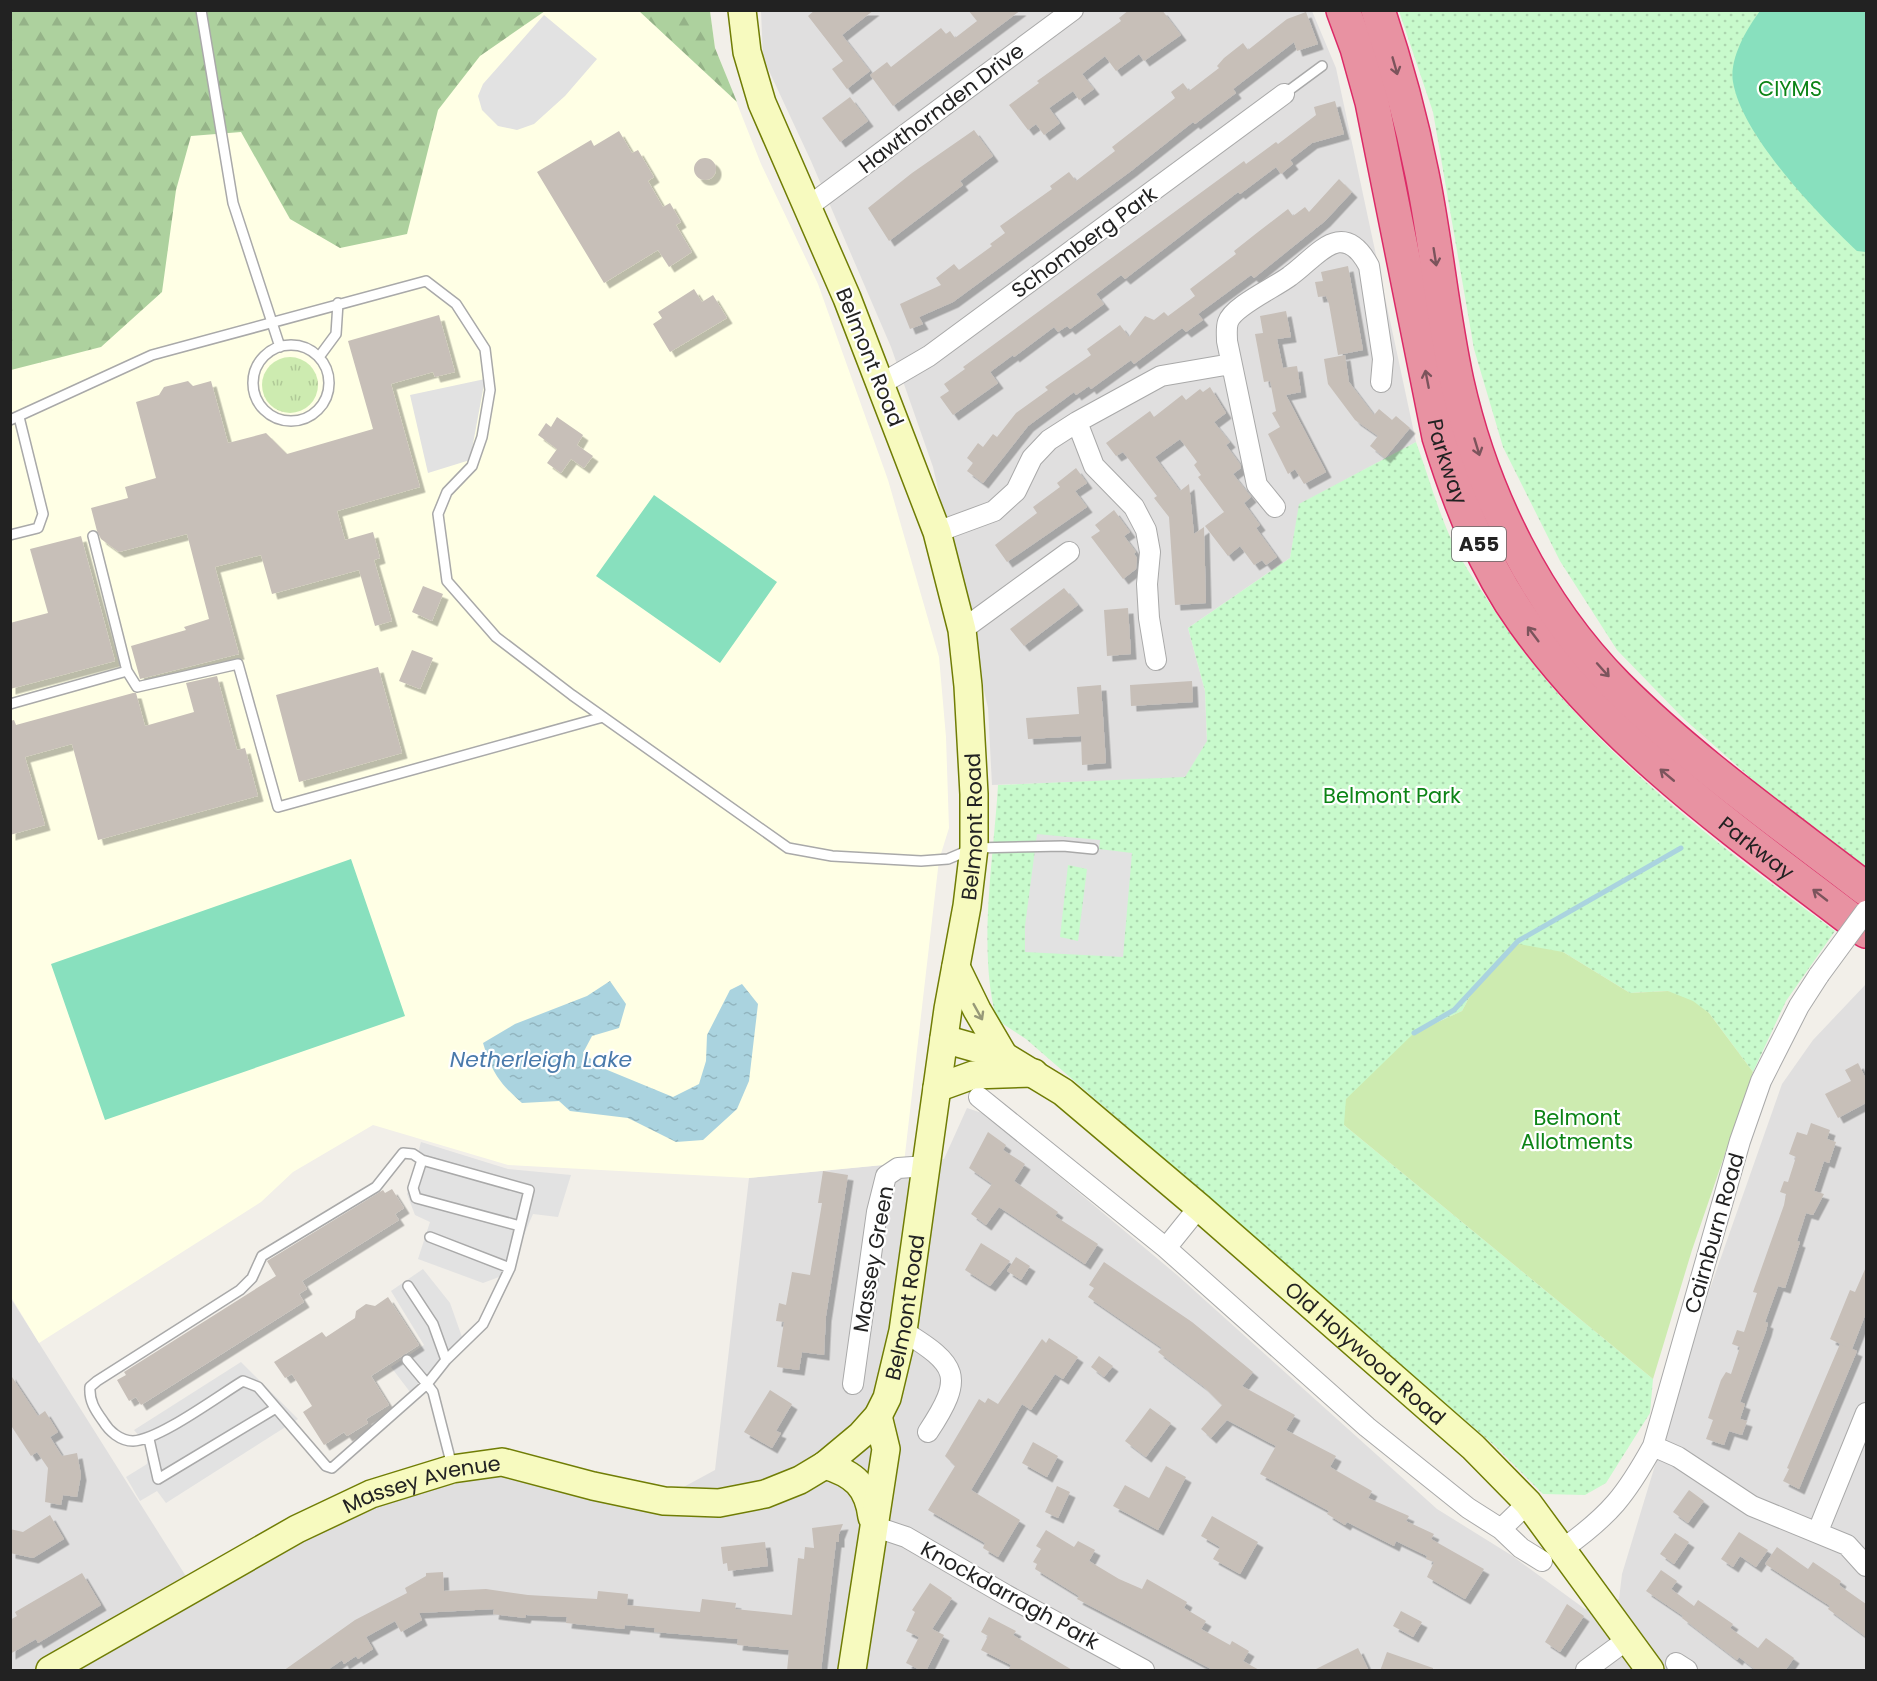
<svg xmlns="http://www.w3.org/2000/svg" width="1877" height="1681" font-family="Poppins,sans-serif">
<defs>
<pattern id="grass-tufts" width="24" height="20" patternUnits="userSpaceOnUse" patternTransform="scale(1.5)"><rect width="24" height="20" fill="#cdebb0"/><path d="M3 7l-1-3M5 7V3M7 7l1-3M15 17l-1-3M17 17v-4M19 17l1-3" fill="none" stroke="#b0c997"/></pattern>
<pattern id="forest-firs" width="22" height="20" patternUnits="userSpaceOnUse" patternTransform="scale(1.5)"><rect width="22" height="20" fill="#add19e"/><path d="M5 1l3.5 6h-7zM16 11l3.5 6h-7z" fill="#95b388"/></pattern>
<pattern id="park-dots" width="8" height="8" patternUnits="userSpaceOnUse" patternTransform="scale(1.5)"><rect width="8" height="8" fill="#c8facc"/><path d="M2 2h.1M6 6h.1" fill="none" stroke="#acd6af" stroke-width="1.8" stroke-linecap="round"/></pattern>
<pattern id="water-ripples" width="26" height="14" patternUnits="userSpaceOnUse" patternTransform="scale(1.5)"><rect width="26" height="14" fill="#aad3df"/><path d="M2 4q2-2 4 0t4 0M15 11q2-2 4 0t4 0" fill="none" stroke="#92b5bf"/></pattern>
<filter id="shadow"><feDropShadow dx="5.5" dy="5.5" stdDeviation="0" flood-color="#0004"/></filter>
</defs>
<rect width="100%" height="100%" fill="#f2efe9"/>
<!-- residential -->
<path fill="#e0dfdf" d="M761,11h551l24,57 80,374 -116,62 -10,54 -102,70 17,63 2,51 -22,36 -193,7 -4,-77 -55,-241 -42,-120 -80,-186 -48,-103z
M1866,984v686h-1855l-1,-373 184,292 103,-60 205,-67 165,34 48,-26 34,-292 195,-19 23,-51 18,6 192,161 260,234 74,46 74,54 34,-10 3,-25 78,-257 82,-233 31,-44z"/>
<!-- education -->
<path fill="#ffffe5" d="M11,11h699l5,37 46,116 57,120 70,196 51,177 7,80 3,91 -10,32 -35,303 -155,15 -241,-13 -135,-40 -80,47 -32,30 -222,141 -28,-46z"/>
<!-- grass -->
<path fill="url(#grass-tufts)" d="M262 385a28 28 0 1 1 56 0a28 28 0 1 1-56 0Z"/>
<!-- forest -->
<path fill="url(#forest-firs)" d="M11,11h534l-65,45 -42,54 -31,124 -67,14 -50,-29 -49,-87 -50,4 -15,54 -14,102 -61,55 -90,23z
M639,11h71l5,37 22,54z"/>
<!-- park -->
<path fill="url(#park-dots)" d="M1399,11h467v862l-72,-57 -110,-97 -67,-69 -57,-89 -57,-114 -29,-98 -41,-237z
M1416,442c13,35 23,74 40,107 8,16 19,32 29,47 88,141 218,238 350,335l-49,70 -33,71 -44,-59 -41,-22 -38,2 -67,-41 -85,29 -16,30 -48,22 -70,92 309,254 -3,34 -44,70 -21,12 -42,-1 -48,-48 -469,-407 -29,-19c-20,-67 -3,-164 1,-235l187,-8 22,-36 -2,-50 -17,-63 102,-70 9,-54z"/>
<!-- garden -->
<path fill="#cdebb0" d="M1513,943l50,9 67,41 38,-2 25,10 16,12 44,59 -61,178 -39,129 -309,-254 2,-26 68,-66 48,-22 16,-30z"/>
<!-- pitch -->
<path fill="#88e0be" d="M1760,11h106v241l-9,-1c-39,-37 -115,-115 -124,-169 -4,-23 14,-54 27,-71z
M654,495l123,87 -57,81 -124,-87z
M351,859l54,157 -300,104 -54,-156z"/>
<!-- parking -->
<path fill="#e2e2e2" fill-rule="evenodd" d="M544,15l53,44 -32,37 -31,28 -17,6 -19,-4 -16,-16 -4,-14 5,-12z
M485,379l-15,81 -42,13 -18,-78z
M1037,834l63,6 -1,9 33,4 -9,104 -98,-5v-26zM1068,865l19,4 -9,72 -18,-4z
M421,1142l87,27 63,6 -13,42 -25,-3 -26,60 -24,9 -65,-24 12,-37 -15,-7 -8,-21z
M423,1269l27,34 12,34 -52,55 -19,-25 33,-22 -33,-54z
M241,1362l57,57 -132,84 -9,-12 -17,10 -14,-24 21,-13v-19l-13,-15z"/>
<!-- water -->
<path fill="url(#water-ripples)" d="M610,981l16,23 -7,24 -27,8 -9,17 22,16 68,28 26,-13 7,-23 1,-26 23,-45 12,-6 16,20 -9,77 -12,28 -34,31 -27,2 -48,-24 -58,-7 -11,-10 -37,2c-23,-20 -30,-31 -39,-60l32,-19 72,-28z"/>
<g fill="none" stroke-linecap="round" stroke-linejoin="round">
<!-- stream -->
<path stroke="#aad3df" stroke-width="5" d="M1414,1033l40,-23 64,-69 163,-93"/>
</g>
<!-- building -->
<path fill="#c7bfb8" filter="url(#shadow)" d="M815,10h59l-32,25 28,36 -23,18 -15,-20 11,-8 -35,-45z
M968,10h53l-128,96 -23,-31 17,-13 4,5 50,-39 5,6 4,-3 5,7 22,-17z
M1129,10h33l19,25 -37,26 -5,-7 -23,17 -11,-15 -23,18 12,15 -15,11 -6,-9 -24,17 11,15 -16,12 -8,-11 -8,6 -19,-25 30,-22 -2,-2 84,-60 -2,-3z
M1306,12l12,32 -21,7 -3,-9 -61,47 3,4 -12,9 -29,22 -2,-2 -62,49 -178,131 -34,15 4,7 -13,5 -10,-25 41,-19 -5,-7 18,-14 5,6 33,-24 -2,-2 15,-11 -5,-7 52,-37 -2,-3 19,-14 7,9 39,-30 -3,-4 63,-49 -4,-6 12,-9 6,8 30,-23 -2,-2 7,-8 19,-15 5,7 39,-31z
M850,97l18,24 -28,21 -18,-24z
M1335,101l9,33 -32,9 -22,17 3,4 -12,10 -5,-7 -36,27 -2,-2 -113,87 -4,-4 -25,19 8,10 -34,25 -3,-3 -9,6 -4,-5 -40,30 -1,-2 -23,17 8,11 -45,32 -13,-18 9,-6 -5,-7 21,-15 -2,-2 281,-206 2,3 30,-22 2,2 38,-29 -2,-8z
M974,130l19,26 -33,25 3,4 -74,56 -21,-33 44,-35z
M619,131l13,22 6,-3 16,27 -6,4 15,26 7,-4 11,19 -5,3 16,27 -23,15 -11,-17 -54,33 -67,-111 54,-32 3,6z
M694 169a11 11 0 1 1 22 0a11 11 0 1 1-22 0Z
M1339,179l13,13 -27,29 -71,57 -3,-3 -53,39 5,6 -17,12 -4,-4 -48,36 -3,-4 -40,29 -2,-3 -13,9 -2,-3 -46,34 -45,57 -16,-12 6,-8 -6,-5 11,-15 5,4 10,-13 4,3 19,-24 32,-23 -3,-3 46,-32 -4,-6 33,-24 9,12 16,-21 9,4 10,-8 4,4 27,-20 -5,-7 46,-35 -2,-3 24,-19 30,-23 5,7 12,-9 4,5z
M1348,266l15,84 -25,5 -9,-51 -3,-8 -8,1 -3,-15 8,-1 -2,-9z
M694,289l8,13 11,-7 14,23 -57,34 -17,-28 9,-6 -4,-6z
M1286,311l5,26 -14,2 6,29 14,-2 4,26 -15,3 40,77 -22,12 -9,-15 -7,5 -20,-40 12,-7 -8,-14 4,-2 -6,-30 -6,1 -9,-48 8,-1 -3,-17z
M439,315l16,57 -20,5 -2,-5 -42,12 29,103 -83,24 8,29 28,-8 7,26 -6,2 18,61 -17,5 -16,-56 -87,24 -11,-39 -46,12 24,87 -99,25 -9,-33 55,-16 -2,-3 25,-8 -22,-85 -68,18 -18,-13 -4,-8 -6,-23 37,-10 -3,-11 31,-9 -20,-76 23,-7 5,-8 24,-6 5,5 18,-5 17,62 38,-10 21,21 86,-25 -25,-88z
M1345,355l4,27 25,33 5,-6 13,11 4,-4 14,12 -25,30 -15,-12 8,-10 -23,-16 -27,-36 -4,-25z
M1210,387l16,26 -12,9 16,20 -4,3 14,19 1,4 -8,6 18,23 -7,6 16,22 -4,3 21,29 -11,8 -4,-5 -8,5 -14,-19 -12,10 -23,-30 19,-14 -26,-35 3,-2 -7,-10 3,-3 -17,-23 -25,18 25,34 9,-7 5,50 10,-7 2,76 -31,2 -6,-88 -15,-19 3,-2 -34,-44 -7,4 -10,-13 44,-32 4,6 28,-22 4,5 14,-11 3,3z
M557,417l26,18 -6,10 16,11 -9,12 -13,-9 -10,14 -14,-10 10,-14 -19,-14 8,-12 5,4z
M1076,468l11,15 -12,8 12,16 -80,55 -12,-17 42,-32 -4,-6 27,-20 -3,-4z
M1114,510l16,22 -6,4 12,16 -2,2 3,4 -1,11 -13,10 -32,-42 9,-6 -5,-6z
M81,536l34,125 -105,28v-66l38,-10 -18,-64z
M423,586l20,8 -11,27 -20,-9z
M1064,588l14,17 -54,41 -14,-17z
M1128,608l3,46 -24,2 -3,-46z
M412,650l21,8 -13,31 -21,-8z
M378,667l24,86 -103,29 -23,-87z
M217,676l20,74 8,-2 13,48 -160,44 -26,-96 -47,13 20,68 -35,10v-114l4,-1 2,5 117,-32h3l9,33 49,-14 -8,-29z
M1192,681l1,21 -62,4 -1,-21z
M1101,685l5,78 -24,2 -1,-29 -53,3 -2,-21 53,-4 -2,-27z
M1858,1063l8,16v24l-28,15 -13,-24 26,-13 -6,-11z
M1811,1123l19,7 -3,9 9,3 -7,21 -5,-2 -10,30 10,3 -11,21 -7,-2 -9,28 3,1 -15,46 -7,-2 -13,36 3,1 -2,8 -26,71 5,2 -5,15 7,2 -5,14 -13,-4 -5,14 -18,-6 7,-19 -5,-2 13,-38 5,-8 5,2 9,-27 -8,-3 5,-14 7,2 13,-39 -4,-1 31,-87 2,-11 -6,-2 4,-11 4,1 8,-25 -7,-3 8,-22 10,3z
M988,1132l18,13 -3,5 22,14 -11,17 44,31 -3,4 43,28 -13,20 -86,-57 -13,18 -15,-11 21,-30 -23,-16z
M823,1171l25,4 -22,141 -2,39 -22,-3 -3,18 -22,-3 7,-45 -8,-1 3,-18 7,2 6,-33 18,3 12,-72h-4z
M392,1189l12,19 -9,6 4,6 -97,61 5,8 -8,5 5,8 -163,103 -5,-8 -7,4 -12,-21 9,-5 -2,-3 152,-96 -9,-15 116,-71 2,3z
M981,1243l29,18 -20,25 -25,-16z
M1016,1257l14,9 -9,14 -14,-9z
M1104,1262l88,60 61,50 -11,14 53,29 -9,15 50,26 -6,11 42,24 -4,7 41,18 -3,5 28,13 -3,5 53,30 -19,30 -38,-22 7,-15 -8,-3 1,-3 -31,-15 -2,5 -47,-24 -2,3 -18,-11 2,-3 -69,-37 16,-28 -49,-26 -16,18 -10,-9 21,-24 -19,-19 -45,-34 4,-4 -74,-51 6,-9 -5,-3z
M1866,1267v46l-14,36 5,2 -58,138 -16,-8 6,-12 -2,-1 53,-124 9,4 -19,-9 20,-49 5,2z
M388,1297l31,48 -48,31 18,29 -23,14 2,4 -21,13 -3,-4 -20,13 -21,-33 9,-6 -20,-32 -7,4 -11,-16 48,-30 4,5 29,-19 1,-7 10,-7 9,2z
M1049,1338l29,19 -15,22 -8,-5 -24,36 -9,-6 -51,86 49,30 -22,37 -15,-9 2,-5 -57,-33 27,-44 -10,-10 34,-57 6,4 3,-5 10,6 44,-65 4,4z
M1099,1356l14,10 -9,11 -13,-10z
M10,1374l28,42 7,-5 13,21 -8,5 12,19 15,-3 4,22 -4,22 -14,-2 -2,10 -16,-3 3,-34 -11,-16 -6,4 -21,-32z
M770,1390l22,14 -16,27 5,2 -9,15 -28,-16z
M1150,1408l21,15 -25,34 -21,-16z
M1033,1442l25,14 -11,21 -25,-14z
M1166,1466l20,11 -28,53 -45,-24 12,-21 24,13z
M1057,1486l13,6 -12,26 -13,-6z
M1689,1490l15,11 -16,22 -15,-11z
M50,1515l14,24 -31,19 -23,-5v-24l13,3z
M1212,1516l46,26 -18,32 -27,-15 7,-12 -19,-11z
M843,1524l-4,10v8h-3l-15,129h-34l2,-21 -52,-5 1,-6 -84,-7 1,-4 -30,-3 -1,4 -58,-6 1,-6 -41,-2 -1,3 -32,-4 1,-5 -75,4 3,7 -21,12 -6,-11 -29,16 7,12 -15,10 -2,-3 -12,8 -2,-4 -16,11h-43l72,-51 52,-27 -2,-5 21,-12v-3l17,-1 1,19 42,-2 42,6 69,4 1,-8 30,3 -1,11 73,7 2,-13 34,4 -1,6 57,6 6,-57 6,1 1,-12 9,1 -2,-20z
M1046,1530l28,17 4,-6 17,9 -6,11 30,18 23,10 5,-10 40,23 -3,6 22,13 -5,8 29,16 2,-4 17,10 -6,10 18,10h-46l-138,-72 2,-3 -44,-27 2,-5 -4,-2 8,-13 -5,-3z
M1739,1532l29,18 -12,17 -16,-11 -7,11 -12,-8z
M1675,1533l14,9 -15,22 -14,-10z
M765,1542l3,24 -40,5 -1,-8 -4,1 -2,-17z
M1777,1547l31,22 5,-7 28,19 -2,4 27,19v33l-38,-28 2,-3 -65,-42z
M1661,1570l16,11 -6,8 23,17 4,-6 35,24 -3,4 28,20 8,-10 28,20 -9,13h-28l-18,-14 -2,3 -55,-42 1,-2 -37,-25z
M82,1573l19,32 -63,38 -2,-4 -26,15v-34l7,-4 -2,-4z
M930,1583l22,15 -20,31 12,6 -18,36h-4l-16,-8 13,-26 -13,-6 9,-19 -3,-2z
M1567,1604l17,12 -24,36 -15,-10z
M1401,1611l21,11 -9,15 -20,-11z
M989,1617l27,14 -3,4 61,36h-66l3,-6 -30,-15 7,-14 -7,-4z
M1358,1648l11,23h-57z
M1387,1652l46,16v3h-53z"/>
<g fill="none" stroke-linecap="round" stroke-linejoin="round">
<defs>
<path id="lane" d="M201,10l32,193 47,144
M1284,94l38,-28
M253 383a38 38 0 1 1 76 0a38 38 0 1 1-76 0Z
M319,357l17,-23 2,-31
M10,420l142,-65 274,-74 30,23 29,45 5,41 -8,47 -10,29 -25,26 -9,22 9,67 49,56 76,58 216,153 44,8 89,5 27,-2 26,-11 89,-2 30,3
M10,535l28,-7 5,-14 -24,-97
M93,536l34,135
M10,704l117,-33 10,16 101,-23 40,143 325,-90
M422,1160l-9,28 3,10 104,28
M430,1237l80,31
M408,1286l25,38 13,36
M407,1360l20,24 -95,84 -6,-2 -68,-79 -15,-6c-25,15 -84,59 -110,60 -13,0 -24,-10 -30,-20 -8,-11 -14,-20 -13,-34l7,-6 143,-91 12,-12 10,-22 114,-69 27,-34 10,1 9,6 107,30 -19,78 -27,56 -37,36 -19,24 6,8 19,74
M149,1439l9,40 118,-71"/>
<path id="street" d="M809,206l264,-196
M881,384l48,-28 355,-262
M1077,422l17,44 40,41 12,23 4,22 -3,32 2,34 7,42
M1275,507l-18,-22 -30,-144c0,-6 -1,-13 1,-19 5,-16 48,-35 62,-46 27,-19 52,-60 79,-10l14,93 -2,23
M937,532l57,-21 22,-20 16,-33 17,-18 28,-18 84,-46 70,-12
M962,630l107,-78
M979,1097l187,151 201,179 101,81 33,21 20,19 21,13
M1166,1248l33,-41
M903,1331c55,34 62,45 25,101
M853,1384l24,-172 9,-36 12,-8 29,-2
M1653,1446l25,11 74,49 95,39 19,21
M873,1526l33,11 100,58 138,75
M1501,1529l27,-26
M1818,1531l48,-118
M1564,1548c46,-33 62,-53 89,-102l87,-305 21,-60 38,-75 20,-31
M1676,1663l11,7
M1586,1670l42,-31"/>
<g id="secondary">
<path d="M956,967l21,43 27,46"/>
<path id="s1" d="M944,1039l60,17 59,36 136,115 274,240 55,56 122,167"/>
<path d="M937,1088l36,-13 61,-2"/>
<path d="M825,1465c29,9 43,21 47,52"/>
<path id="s2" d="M50,1670l247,-141 74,-35 81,-25 50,-7 91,24 71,15 55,2 46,-9 35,-14 25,-15 36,-30 17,-19 9,-18 16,-67 45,-322 19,-103 7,-58v-54l-6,-108 -6,-56 -25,-98 -90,-234 -85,-195 -15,-51 -5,-42"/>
<path d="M852,1670l34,-221 -8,-33"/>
</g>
<g id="highway">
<path id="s3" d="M1343,10l14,38 15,54 67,335c20,65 45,129 85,185 91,127 220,215 342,309"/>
<path d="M1378,10c18,54 33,109 44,164 14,68 20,139 35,208 25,111 79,222 160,304 76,76 165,138 249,203"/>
</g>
</defs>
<!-- lane casing -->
<use href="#lane" stroke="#a9a9a9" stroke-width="12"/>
<!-- street casing -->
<use href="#street" stroke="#a9a9a9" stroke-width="22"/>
<!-- secondary casing -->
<use href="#secondary" stroke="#707d05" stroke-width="30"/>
<!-- highway casing -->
<use href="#highway" stroke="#dc2a67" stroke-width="36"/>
<!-- lane -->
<use href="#lane" stroke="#fff" stroke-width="9"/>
<!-- street -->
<use href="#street" stroke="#fff" stroke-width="20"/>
<!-- secondary -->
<use href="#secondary" stroke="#f7fabf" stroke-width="27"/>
<!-- highway -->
<use href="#highway" stroke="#e892a2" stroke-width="33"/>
<defs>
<path id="street-bridge" d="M1819,975l47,-64"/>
</defs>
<!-- street-bridge casing -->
<use href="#street-bridge" stroke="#a9a9a9" stroke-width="22" stroke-linecap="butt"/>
<!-- street-bridge -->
<use href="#street-bridge" stroke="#fff" stroke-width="20"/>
</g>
<!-- one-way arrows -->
<defs><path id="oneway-shaft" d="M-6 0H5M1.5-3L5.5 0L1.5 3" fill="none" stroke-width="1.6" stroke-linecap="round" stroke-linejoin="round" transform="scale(1.5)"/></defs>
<g stroke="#7b545c">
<use href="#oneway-shaft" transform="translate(1395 66) rotate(74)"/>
<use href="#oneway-shaft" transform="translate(1435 257) rotate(81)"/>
<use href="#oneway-shaft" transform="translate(1427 379) rotate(-101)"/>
<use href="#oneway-shaft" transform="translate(1477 447) rotate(73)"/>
<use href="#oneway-shaft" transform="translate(1533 634) rotate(-127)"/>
<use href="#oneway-shaft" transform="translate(1603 670) rotate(48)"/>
<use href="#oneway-shaft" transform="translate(1667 775) rotate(-140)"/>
<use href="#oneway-shaft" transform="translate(1820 895) rotate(-142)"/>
</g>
<use stroke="#979978" href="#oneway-shaft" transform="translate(978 1012) rotate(61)"/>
<g text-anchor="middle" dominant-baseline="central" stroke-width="4.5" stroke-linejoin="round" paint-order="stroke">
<!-- shield labels -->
<rect fill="#fff" stroke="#646464" stroke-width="1.5" x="1452" y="527" width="54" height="34" rx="4.5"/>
<g font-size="20" font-weight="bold" fill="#222">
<text x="1479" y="544">A55</text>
</g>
<!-- park labels -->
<g font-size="21" fill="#0c8416" stroke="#fff">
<text x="1790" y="88">CIYMS</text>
<text x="1392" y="795">Belmont Park</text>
<text x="1577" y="1117">Belmont<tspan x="1577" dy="24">Allotments</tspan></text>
</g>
<!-- street labels -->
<g font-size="21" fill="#222" stroke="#fff">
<text transform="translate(941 108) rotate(-37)">Hawthornden Drive</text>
<text transform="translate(1084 242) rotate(-36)">Schomberg Park</text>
<text transform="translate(870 357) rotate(68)">Belmont Road</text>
<text stroke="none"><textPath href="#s3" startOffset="464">Parkway</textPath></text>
<text stroke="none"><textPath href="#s2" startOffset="1508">Belmont Road</textPath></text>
<text stroke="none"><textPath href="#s3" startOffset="968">Parkway</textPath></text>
<text transform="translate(1714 1233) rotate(-74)">Cairnburn Road</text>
<text transform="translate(873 1259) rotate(-80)">Massey Green</text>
<text stroke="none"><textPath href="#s2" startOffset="1022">Belmont Road</textPath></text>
<text stroke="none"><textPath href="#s1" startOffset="531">Old Holywood Road</textPath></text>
<text stroke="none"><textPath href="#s2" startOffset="418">Massey Avenue</textPath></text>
<text transform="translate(1010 1595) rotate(29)">Knockdarragh Park</text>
</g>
<!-- water labels -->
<g font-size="22" font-style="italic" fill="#4a7aab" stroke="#fff">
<text x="541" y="1059">Netherleigh Lake</text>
</g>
</g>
<!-- border -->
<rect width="1877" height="1681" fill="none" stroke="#222222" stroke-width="24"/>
</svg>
